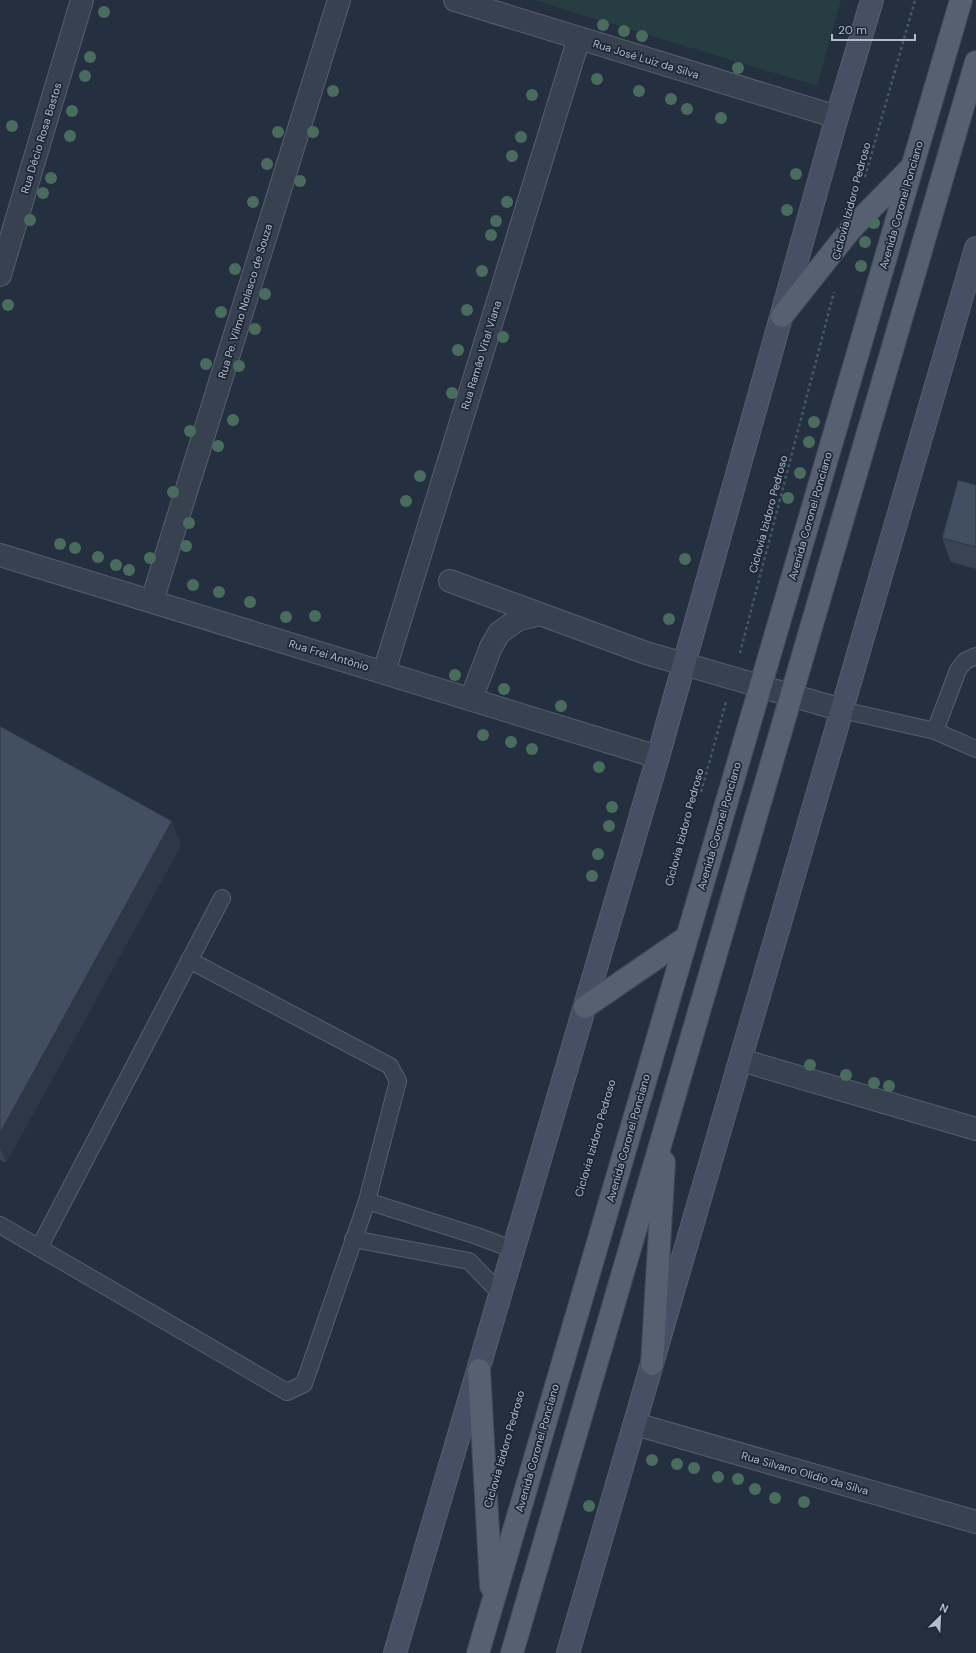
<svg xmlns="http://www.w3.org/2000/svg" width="976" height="1653" font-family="'DM Sans',sans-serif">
<rect width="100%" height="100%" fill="#242f40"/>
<!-- green -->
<path fill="#263d41" d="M533,0h308l-24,86z"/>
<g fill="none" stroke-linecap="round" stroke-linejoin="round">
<defs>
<path id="service" d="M842,710l93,21 41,18
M935,731l23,-61 7,-9 11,-5
M367,1201l110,35 37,14
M0,1225l287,167 17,-8 63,-183 31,-120 -8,-15 -201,-106
M353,1239l116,22 32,33
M39,1248l183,-350"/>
<path id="minor" d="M455,0l382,117
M0,275l82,-275
M450,581l90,33
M152,601l187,-601
M384,672l195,-634
M471,699l20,-52 8,-14 18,-13 23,-6 106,39 196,57
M741,1060l235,69
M635,1424l341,98"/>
<path id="tertiary" d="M0,555l658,202"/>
<path id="secondary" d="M395,1653l263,-896 179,-640 35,-117
M568,1653l408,-1405"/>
<path id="primary" d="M782,316l69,-87 58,-59
M585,1007l102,-70
M652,1364l12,-202
M479,1370l12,216
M478,1653l483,-1653
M512,1653l464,-1591"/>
</defs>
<!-- service casing -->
<use href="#service" stroke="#565f6e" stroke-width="18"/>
<!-- minor casing -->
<use href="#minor" stroke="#565f6e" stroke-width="24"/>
<!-- tertiary casing -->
<use href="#tertiary" stroke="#565f6e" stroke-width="24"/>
<!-- secondary casing -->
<use href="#secondary" stroke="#565f6e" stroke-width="24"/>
<!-- primary casing -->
<use href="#primary" stroke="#414a59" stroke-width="24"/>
<!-- path -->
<path stroke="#445a5e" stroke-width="2.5" stroke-dasharray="3 3" stroke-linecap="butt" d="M865,177l50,-177
M740,653l94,-361
M701,792l25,-90"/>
<!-- service -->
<use href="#service" stroke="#384150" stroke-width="16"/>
<!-- minor -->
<use href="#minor" stroke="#384150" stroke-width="22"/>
<!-- tertiary -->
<use href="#tertiary" stroke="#384150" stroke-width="22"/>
<!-- secondary -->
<use href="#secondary" stroke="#464f63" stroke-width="22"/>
<!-- primary -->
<use href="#primary" stroke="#566070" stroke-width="22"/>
</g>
<!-- trees -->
<g fill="#4a6c5f">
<circle cx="104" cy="12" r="6"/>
<circle cx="603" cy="25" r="6"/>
<circle cx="624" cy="31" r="6"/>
<circle cx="642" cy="36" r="6"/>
<circle cx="90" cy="57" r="6"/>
<circle cx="738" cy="68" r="6"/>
<circle cx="85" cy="76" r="6"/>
<circle cx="597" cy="79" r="6"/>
<circle cx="333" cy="91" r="6"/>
<circle cx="639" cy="91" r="6"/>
<circle cx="532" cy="95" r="6"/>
<circle cx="671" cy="99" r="6"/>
<circle cx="687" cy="109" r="6"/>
<circle cx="72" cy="111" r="6"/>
<circle cx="721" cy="118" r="6"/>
<circle cx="12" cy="126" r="6"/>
<circle cx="278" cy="132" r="6"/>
<circle cx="313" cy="132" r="6"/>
<circle cx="70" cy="136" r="6"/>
<circle cx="521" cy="137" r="6"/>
<circle cx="512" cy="156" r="6"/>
<circle cx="267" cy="164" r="6"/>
<circle cx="796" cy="174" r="6"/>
<circle cx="51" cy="178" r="6"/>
<circle cx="300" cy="181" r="6"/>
<circle cx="43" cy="193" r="6"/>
<circle cx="253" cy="202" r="6"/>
<circle cx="507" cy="202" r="6"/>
<circle cx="787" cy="210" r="6"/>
<circle cx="30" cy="220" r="6"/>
<circle cx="496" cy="221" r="6"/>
<circle cx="874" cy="223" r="6"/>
<circle cx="491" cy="235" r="6"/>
<circle cx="865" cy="242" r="6"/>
<circle cx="861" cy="266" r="6"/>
<circle cx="235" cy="269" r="6"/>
<circle cx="482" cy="271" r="6"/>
<circle cx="265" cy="294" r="6"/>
<circle cx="8" cy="305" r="6"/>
<circle cx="467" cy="310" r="6"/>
<circle cx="221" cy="312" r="6"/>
<circle cx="255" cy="329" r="6"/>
<circle cx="503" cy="337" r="6"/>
<circle cx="458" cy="350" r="6"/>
<circle cx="206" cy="364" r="6"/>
<circle cx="239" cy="366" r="6"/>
<circle cx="452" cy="393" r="6"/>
<circle cx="233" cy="420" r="6"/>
<circle cx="814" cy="422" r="6"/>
<circle cx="190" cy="431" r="6"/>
<circle cx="809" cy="442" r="6"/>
<circle cx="218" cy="446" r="6"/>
<circle cx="800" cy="473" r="6"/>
<circle cx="420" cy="476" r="6"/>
<circle cx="173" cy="492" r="6"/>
<circle cx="788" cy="498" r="6"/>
<circle cx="406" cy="501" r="6"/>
<circle cx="189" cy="523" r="6"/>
<circle cx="60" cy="544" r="6"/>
<circle cx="186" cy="546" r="6"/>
<circle cx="75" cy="548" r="6"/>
<circle cx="98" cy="557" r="6"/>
<circle cx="150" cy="558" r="6"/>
<circle cx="685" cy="559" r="6"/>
<circle cx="116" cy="565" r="6"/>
<circle cx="129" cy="570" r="6"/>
<circle cx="193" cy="585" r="6"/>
<circle cx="219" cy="592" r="6"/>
<circle cx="250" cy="602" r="6"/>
<circle cx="315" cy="616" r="6"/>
<circle cx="286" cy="617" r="6"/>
<circle cx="669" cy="619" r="6"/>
<circle cx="455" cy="675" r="6"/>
<circle cx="504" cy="689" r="6"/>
<circle cx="561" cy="706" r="6"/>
<circle cx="483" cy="735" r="6"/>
<circle cx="511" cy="742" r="6"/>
<circle cx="532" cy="749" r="6"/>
<circle cx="599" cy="767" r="6"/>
<circle cx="612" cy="807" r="6"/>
<circle cx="609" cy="826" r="6"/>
<circle cx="598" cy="854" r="6"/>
<circle cx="592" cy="876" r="6"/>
<circle cx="810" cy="1065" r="6"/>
<circle cx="846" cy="1075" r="6"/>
<circle cx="874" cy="1083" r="6"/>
<circle cx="889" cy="1086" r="6"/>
<circle cx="652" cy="1460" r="6"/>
<circle cx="677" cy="1464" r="6"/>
<circle cx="694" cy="1468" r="6"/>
<circle cx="718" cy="1477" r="6"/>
<circle cx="738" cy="1479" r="6"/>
<circle cx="755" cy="1489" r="6"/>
<circle cx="775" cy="1498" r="6"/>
<circle cx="804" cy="1502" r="6"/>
<circle cx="589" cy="1506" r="6"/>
</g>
<!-- wall -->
<path fill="#394354" d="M976,485v84l-25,-7 -9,-24z
M0,726l181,119 -175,318 -6,-3z"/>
<!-- shaded-wall -->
<path fill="#2e3745" d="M172,821l9,24 -175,318 -6,-16v-14z"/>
<!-- building -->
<path fill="#424e62" stroke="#2e3745" d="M958,480l18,5v62l-34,-9z
M0,726l172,95 -172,312z"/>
<g text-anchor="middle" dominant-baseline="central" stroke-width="3.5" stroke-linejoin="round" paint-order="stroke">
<!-- street labels -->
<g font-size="11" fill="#b4bccb" stroke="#1d2635">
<text transform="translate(646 59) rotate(17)">Rua José Luiz da Silva</text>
<text transform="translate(41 138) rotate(-73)">Rua Décio Rosa Bastos</text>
<text transform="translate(851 201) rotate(-75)">Ciclovia Izidoro Pedroso</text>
<text transform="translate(901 205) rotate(-74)">Avenida Coronel Ponciano</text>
<text transform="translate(245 301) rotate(-73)">Rua Pe. Vilmo Nolasco de Souza</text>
<text transform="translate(481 355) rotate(-73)">Rua Ramão Vital Viana</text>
<text transform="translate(768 514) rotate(-75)">Ciclovia Izidoro Pedroso</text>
<text transform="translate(810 516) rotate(-74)">Avenida Coronel Ponciano</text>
<text transform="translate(329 655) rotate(17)">Rua Frei Antônio</text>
<text transform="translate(719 826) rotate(-74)">Avenida Coronel Ponciano</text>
<text transform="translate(684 827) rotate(-75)">Ciclovia Izidoro Pedroso</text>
<text transform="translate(595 1138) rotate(-74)">Ciclovia Izidoro Pedroso</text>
<text transform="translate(628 1138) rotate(-74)">Avenida Coronel Ponciano</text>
<text transform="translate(537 1448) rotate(-74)">Avenida Coronel Ponciano</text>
<text transform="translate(504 1449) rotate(-74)">Ciclovia Izidoro Pedroso</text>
<text transform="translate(805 1473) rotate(16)">Rua Silvano Olídio da Silva</text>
</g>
</g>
<!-- north arrow -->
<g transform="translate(940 1617) rotate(24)" stroke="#1d2635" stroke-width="3" paint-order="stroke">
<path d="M0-3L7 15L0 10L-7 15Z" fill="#b4bccb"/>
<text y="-6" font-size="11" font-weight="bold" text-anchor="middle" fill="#b4bccb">N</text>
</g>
<!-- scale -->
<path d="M832 34v6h83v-6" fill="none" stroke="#b4bccb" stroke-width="2"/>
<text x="838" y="34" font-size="12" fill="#b4bccb" stroke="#1d2635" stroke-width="3" paint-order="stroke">20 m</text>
</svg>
